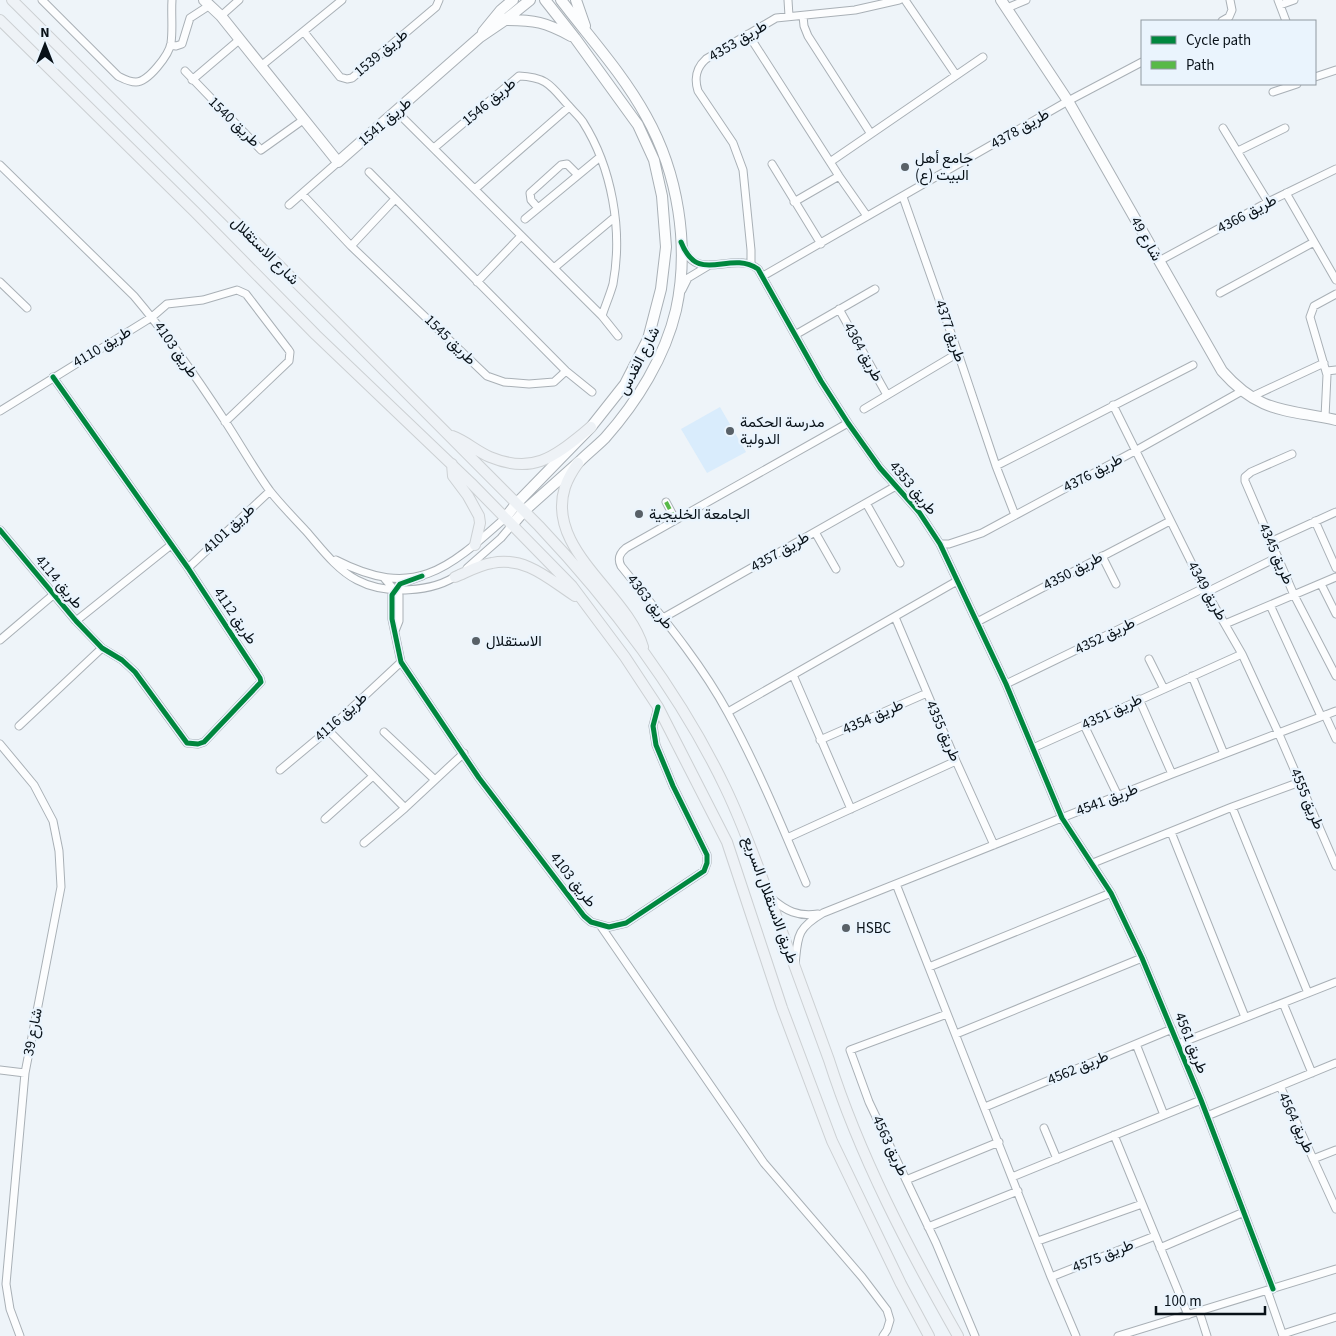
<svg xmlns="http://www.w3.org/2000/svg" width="1336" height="1336" font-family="'Source Sans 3',Vazirmatn,sans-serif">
<rect width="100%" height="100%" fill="#eef4f9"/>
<!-- green -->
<path fill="#d9ecfc" d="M720,407l26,45 -39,21 -26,-44z"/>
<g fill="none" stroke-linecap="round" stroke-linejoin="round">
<defs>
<path id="street" d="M42,0l76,76c6,3 11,6 18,6 12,0 33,-27 35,-39 2,-14 0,-29 1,-43
M788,0l1,16
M905,0l51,75
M1278,0l8,21
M1280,5l14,-5
M1007,8l19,-8
M221,16l18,-16
M803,16l1,10 4,10 63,98
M1222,21l7,-4 3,-7 -2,-10
M304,32l36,45 7,2 5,-1 84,-71 3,-7
M748,34l91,142 28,40
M171,45l5,1 6,-2 8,-26 20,-13
M261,66l81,-66
M185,71l76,79 42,-30
M1315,77l21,-7
M192,80l47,-40
M1273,92l24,-8
M397,112l205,204 16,20
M1223,128l45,74
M434,148l85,-72c28,1 32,10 49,29 5,6 11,11 15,17 29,46 40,108 30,162 -3,11 -8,22 -11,32
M1238,151l47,-23
M830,162l153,-105
M772,164l49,80
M0,165l134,131c33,39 63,82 91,125 15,23 29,48 45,70 11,14 24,27 36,40 15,17 30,38 51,49 28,15 76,13 102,-6
M369,172l197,199 26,21
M475,189l94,-82
M1286,193l50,87
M302,194l49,52 136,130 17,6 25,2 25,-2 12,-11
M903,197l55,156 38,113 19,49
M794,202l45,-26
M289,205l49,-43
M538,208l-7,-8 -1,-7 31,-28 6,-1 11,11
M525,219l75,-62
M351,246l44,-47
M683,247c12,30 37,13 61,16 5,0 10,3 14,6l63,112 27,42 32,45 39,44 21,32 66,140 56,134 49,75 31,65 59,142 72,189
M1159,261l109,-59 68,-33
M751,264v-14l-8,-80 -10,-27 -35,-52c-4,-13 -2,-23 8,-32l70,-41 79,-8 44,-10
M554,268l61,-51
M763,276l305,-175 74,-39
M0,282l27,26
M477,282l44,-46
M682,290l6,-12 20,-12
M1220,293l94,-51
M839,309l48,86
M795,335l80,-46
M1327,371l9,-1
M1251,397l73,-34
M1113,405l91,183 38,66 36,78 58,134
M864,409l94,-56
M0,411l152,-94 15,-13 36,-4 34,-10 9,4 42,55 2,3 -1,9 -64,61
M1325,417l2,-42 -17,-58 4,-11 22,-12
M1292,454l-41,18 -6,5v4l49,114 42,81
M996,466l197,-101
M666,502l9,17
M866,503l34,60
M1315,521l21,47
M0,530l76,91 26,27 20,12 13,12 52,71 11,1 6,-2 57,-60 -1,-4 -72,-110 -135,-191
M815,532l21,37
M1270,542l66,-30
M940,544h9l33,-11 153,-82 107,-60
M1102,556l14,28
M336,560c78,40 111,10 169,-42
M188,568l82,-77
M467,568l34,-30 11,-13
M422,576l-22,8 -8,11v24l9,43 78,116 105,138 7,6 18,5 17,-4 78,-52 3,-8v-8l-34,-69 -17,-41 -3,-19 5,-19
M384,578l15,17v26l-4,10
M1321,584l15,30
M1207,592l71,-35
M1270,605l51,111
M895,617l61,144 38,84
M663,618l233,-132
M76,621l95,-76
M977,622l193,-101
M1225,624l111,-47
M0,640l53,-45
M1149,659l15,30
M793,675l58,134
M1192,676l32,78
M1006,684l198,-96
M1139,699l33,75
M728,712l229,-131
M1325,715l11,24
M1084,725l34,71
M19,726l83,-78
M328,730l77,78
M384,732l51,48
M820,740l107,-47
M0,744l34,41 19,36 6,30 2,36 -36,186 -19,211 4,25 10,27
M1033,748l209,-94
M280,770l48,-40 73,-68
M1232,807l76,186
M325,819l48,-43
M1171,832l74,185
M787,838l169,-77
M364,843l41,-35 59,-55
M1093,863l139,-56 68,-25
M806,883c-24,-57 -48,-115 -78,-170 -28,-52 -70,-101 -107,-147 -4,-8 -1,-13 5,-18l222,-125
M896,884l155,393 25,59
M771,898c15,13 27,19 47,16
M600,925l164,238 98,114 25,33 3,10 -3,10 -4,6
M795,965c3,-29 1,-36 28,-52l349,-139 164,-63
M929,967l182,-74
M1283,1003l29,70
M947,1014l-97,36 19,52 67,141 39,93
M956,1034l186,-76
M1136,1044l28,71
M1178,1044l158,-62
M0,1070l25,3
M1280,1086l56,123
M985,1107l187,-78
M1207,1116l129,-53
M1044,1128l13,31
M1114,1135l74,180
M1313,1159l23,-9
M1012,1177l189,-77
M906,1180l93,-38
M928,1227l90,-36
M1038,1241l104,-37
M1160,1248l84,-36
M1051,1277l104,-41
M1267,1290l16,46
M1199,1311l8,25
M1283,1334l53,-17
M1118,1336l218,-67"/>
<path id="secondary" d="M204,0l17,16 117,146 142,-125 25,-17 25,-20
M576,0l9,26
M1001,0l67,101 154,270c38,43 64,38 114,49
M505,20c30,0 40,2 66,16
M483,32l18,-22 12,-10
M505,518l11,-14 75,-77 34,-43 23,-45 13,-50 5,-42 -4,-51 -8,-36 -16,-35 -63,-87 -30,-38
M512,525l12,-14c18,-16 37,-33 56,-50 8,-8 17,-15 25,-23 32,-36 60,-81 71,-128 14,-64 2,-137 -30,-194 -23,-42 -56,-78 -85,-116"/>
<path id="primary" d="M12,0l322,320 205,206c72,76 141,167 186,261 19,39 33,80 48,120 19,51 37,102 56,153 31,97 79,188 129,276
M0,20l195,192 121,123 155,148 101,103 53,71 33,50 69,135 55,166 50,133 69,143 28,52
M452,436c14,5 24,15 38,21 46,19 67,-3 101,-30
M578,463c-5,7 -10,15 -13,24 -20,62 62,106 78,160
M452,464l1,12 15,20 11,20 1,7 -5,22
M455,577c12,-5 24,-12 37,-14 33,-7 57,16 83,33"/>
</defs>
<!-- street casing -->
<use href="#street" stroke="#a9b0b6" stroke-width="9"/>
<!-- secondary casing -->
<use href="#secondary" stroke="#a9b0b6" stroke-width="12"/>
<!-- primary casing -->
<use href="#primary" stroke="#ccd0d3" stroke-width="12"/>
<!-- street -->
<use href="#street" stroke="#fcfdfe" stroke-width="7"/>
<!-- secondary -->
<use href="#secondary" stroke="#fcfdfe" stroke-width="10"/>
<!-- primary -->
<use href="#primary" stroke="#eef2f6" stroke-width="10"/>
<!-- quiet -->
<path stroke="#58b947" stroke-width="4" stroke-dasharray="8 4" stroke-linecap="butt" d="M666,502l9,17"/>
<defs>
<path id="cycleway" d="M681,242c18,45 47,7 77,27l63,112 27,42 32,45 39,44 21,32 66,140 56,134 49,75 31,65 59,142 72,189
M0,530l76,91 26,27 20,12 13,12 52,71 11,1 6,-2 57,-60 -1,-4 -72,-110 -135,-191
M422,576l-22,8 -8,11v24l9,43 78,116 105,138 7,6 18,5 17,-4 78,-52 3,-8v-8l-34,-69 -17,-41 -3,-19 5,-19"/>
</defs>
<!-- cycleway casing -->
<use href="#cycleway" stroke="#eaf4fd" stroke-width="8"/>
<!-- cycleway -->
<use href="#cycleway" stroke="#00873e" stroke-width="5"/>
</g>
<!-- markers -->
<g fill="#586067" stroke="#eaf4fd" stroke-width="2">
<circle cx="905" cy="167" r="5"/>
<circle cx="730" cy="431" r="5"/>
<circle cx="639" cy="514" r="5"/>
<circle cx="476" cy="641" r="5"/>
<circle cx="846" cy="928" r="5"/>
</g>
<g text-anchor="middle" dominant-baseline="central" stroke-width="5" stroke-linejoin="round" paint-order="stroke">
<!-- street labels -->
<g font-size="15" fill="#081118" stroke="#eaf4fd">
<text transform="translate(738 41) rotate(-31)">طريق 4353</text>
<text transform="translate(381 53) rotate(-40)">طريق 1539</text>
<text transform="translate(489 102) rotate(-40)">طريق 1546</text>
<text transform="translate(234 122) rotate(44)">طريق 1540</text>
<text transform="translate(385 122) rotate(-41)">طريق 1541</text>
<text transform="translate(1020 129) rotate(-30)">طريق 4378</text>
<text transform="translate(1247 214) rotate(-28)">طريق 4366</text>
<text transform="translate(1146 239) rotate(61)">شارع 49</text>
<text transform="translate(265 251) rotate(45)">شارع الاستقلال</text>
<text transform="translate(950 331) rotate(71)">طريق 4377</text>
<text transform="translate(450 340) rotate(44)">طريق 1545</text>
<text transform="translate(102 347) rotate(-31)">طريق 4110</text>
<text transform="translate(176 350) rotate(55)">طريق 4103</text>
<text transform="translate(863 352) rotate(61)">طريق 4364</text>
<text transform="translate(639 361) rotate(-63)">شارع القدس</text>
<text transform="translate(1093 473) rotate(-28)">طريق 4376</text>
<text transform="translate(913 488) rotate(50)">طريق 4353</text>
<text transform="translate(229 529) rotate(-43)">طريق 4101</text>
<text transform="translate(780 552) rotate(-30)">طريق 4357</text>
<text transform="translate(1276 554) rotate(66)">طريق 4345</text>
<text transform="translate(1073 571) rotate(-28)">طريق 4350</text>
<text transform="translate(59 582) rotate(50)">طريق 4114</text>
<text transform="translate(1207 591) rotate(61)">طريق 4349</text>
<text transform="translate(650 602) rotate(52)">طريق 4363</text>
<text transform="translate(235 616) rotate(56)">طريق 4112</text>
<text transform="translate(1105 636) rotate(-26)">طريق 4352</text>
<text transform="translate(1112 712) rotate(-25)">طريق 4351</text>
<text transform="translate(341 717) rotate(-42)">طريق 4116</text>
<text transform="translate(873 717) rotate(-24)">طريق 4354</text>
<text transform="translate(943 731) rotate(66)">طريق 4355</text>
<text transform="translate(1307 799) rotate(67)">طريق 4555</text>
<text transform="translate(1107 800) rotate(-21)">طريق 4541</text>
<text transform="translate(573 880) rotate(52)">طريق 4103</text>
<text transform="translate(770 900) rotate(70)">طريق الاستقلال السريع</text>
<text transform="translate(33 1032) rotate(-79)">شارع 39</text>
<text transform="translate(1191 1043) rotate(68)">طريق 4561</text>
<text transform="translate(1078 1068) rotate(-23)">طريق 4562</text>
<text transform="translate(1296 1123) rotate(65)">طريق 4564</text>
<text transform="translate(890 1146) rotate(65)">طريق 4563</text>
<text transform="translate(1103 1256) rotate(-22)">طريق 4575</text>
</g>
<!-- poi labels -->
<g font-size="15" fill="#081118" stroke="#eaf4fd" text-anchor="start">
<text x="915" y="158">جامع أهل<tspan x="915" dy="17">البيت (ع)</tspan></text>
<text x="740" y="422">مدرسة الحكمة<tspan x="740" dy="17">الدولية</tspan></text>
<text x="649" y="514">الجامعة الخليجية</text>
<text x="486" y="641">الاستقلال</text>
<text x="856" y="928">HSBC</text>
</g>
</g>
<!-- legend -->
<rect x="1141" y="20" width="175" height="65" fill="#eaf4fd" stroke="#9099a1"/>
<rect x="1151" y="36" width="25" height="8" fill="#00873e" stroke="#9099a1"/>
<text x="1186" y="45" font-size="15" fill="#081118">Cycle path</text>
<rect x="1151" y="61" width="25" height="8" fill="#58b947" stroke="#9099a1"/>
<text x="1186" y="70" font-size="15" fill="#081118">Path</text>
<!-- north arrow -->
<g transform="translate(45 45)" stroke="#eaf4fd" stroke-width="4" paint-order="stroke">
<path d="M0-4L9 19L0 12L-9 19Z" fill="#081118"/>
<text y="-8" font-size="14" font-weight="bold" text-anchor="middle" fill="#081118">N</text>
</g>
<!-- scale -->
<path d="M1156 1306v8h109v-8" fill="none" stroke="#081118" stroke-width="2.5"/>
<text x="1164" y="1306" font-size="15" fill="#081118" stroke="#eaf4fd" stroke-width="4" paint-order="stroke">100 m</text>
</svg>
